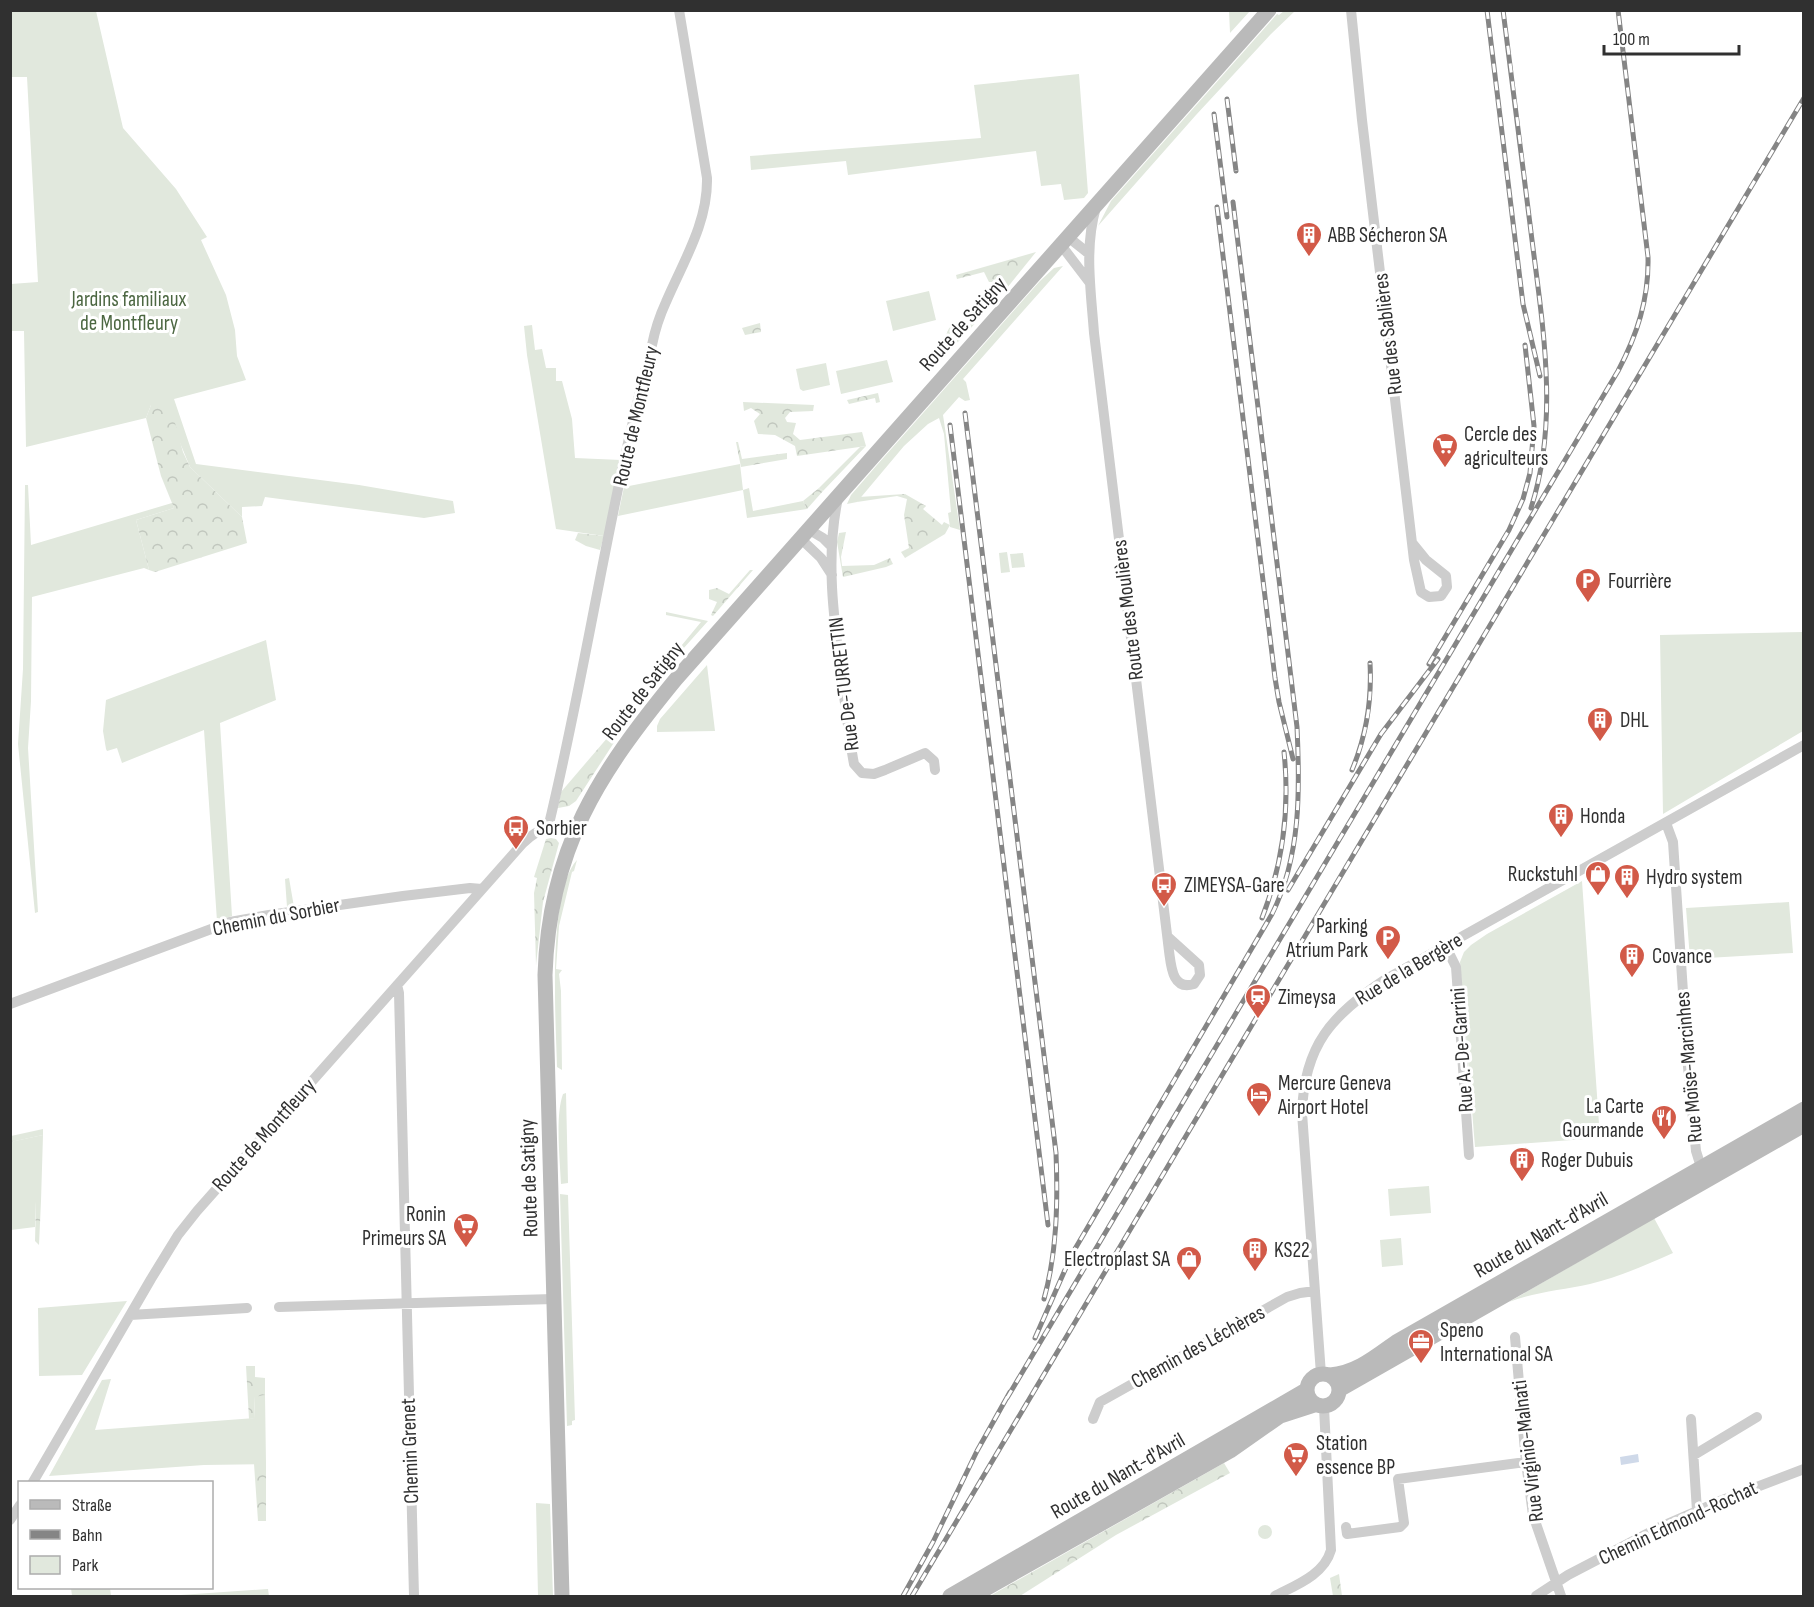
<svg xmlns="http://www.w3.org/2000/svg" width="1814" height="1607" font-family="'Sofia Sans Condensed',sans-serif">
<defs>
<pattern id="forest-crowns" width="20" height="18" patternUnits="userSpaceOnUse" patternTransform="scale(1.5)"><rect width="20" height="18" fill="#e1e8dd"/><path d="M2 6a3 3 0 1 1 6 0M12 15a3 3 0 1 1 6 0" fill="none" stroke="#c1c7be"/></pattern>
</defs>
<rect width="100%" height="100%" fill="#fff"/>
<!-- green -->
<path fill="#e1e8dd" d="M11,11h85l27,117 53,61 31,48 -6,3 25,55 9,35 2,26 9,24 -72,19 22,65 163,21 94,16 2,12 -31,5 -159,-21 -3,9 -20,1v10l-52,-50 -12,-29 -27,-33 -5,13 -120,29 -2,-116h-13v-47l27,-2 -11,-205h-16z
M1229,11h21l-20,22z
M1284,11h11l-24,23 -75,81 -98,111 13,-25 166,-187 2,1z
M1079,74l9,119 -4,5 -20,2 -3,-16 -20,2 -5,-35 -188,24 -2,-14 -95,9 -1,-14 231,-18 -7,-53z
M1063,266l-100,113 3,3 4,18 -5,1 -6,-4 -16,18 17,115 -10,-3 -2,-14 3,-1 -7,-78 -5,-16 -11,6 -24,22 -47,56 -10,2 4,-9 26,-30 163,-184 14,-13z
M929,291l7,29 -43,11 -7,-30z
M532,325l3,25 7,-1 4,19h10v13h6l10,38 3,39 46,2 -17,76 -48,-7 -29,-174 -3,-29z
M887,360l6,22 -52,12 -5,-23z
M826,363l4,22 -27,6 -3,-2 -4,-20z
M866,446l-43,45 -4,-3 41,-41z
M740,464l3,26 6,-2 4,23 50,-10 4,8 -60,9 -4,-28 -125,26 6,-29z
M25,485h3l3,60 141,-42 2,5 -38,12 13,50 -5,-2 -112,29 -1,104 -3,47 10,164 -3,1 -17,-169 5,-75z
M1007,552l3,20 -9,1 -2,-20z
M1023,553l2,14 -13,1 -2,-14z
M666,612l42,9 -34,38 -2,-2 29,-35 -35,-7z
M1803,632v99l-140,83 -3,-179z
M266,640l10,60 -56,23 12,193 -15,5 -13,-191 -82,33 -5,-15 -10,3 -1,-2 -3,-18 3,-31z
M707,665l8,66 -58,1v-6l3,-7z
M577,860l-3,11 -2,1 -13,54 -3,43 6,1 -3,4 2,17 1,79 -5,-3c-1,-44 -10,-175 20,-207z
M289,878l5,29h-7l-2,-28z
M1582,881l18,257 -125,9 -15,-185 4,-10 7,-7 16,-11z
M1789,902l4,51 -103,6 -4,-51z
M566,1093l2,90 -7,1c-1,-24 -6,-68 2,-90z
M43,1135l-2,66h-5l-1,26 -24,3 -1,-88z
M1429,1186l2,27 -41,3 -2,-27z
M560,1194l8,1 7,225 -3,1v4l-5,1z
M1654,1218l19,35c-27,12 -54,24 -83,31 -27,6 -55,8 -81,18z
M1401,1238l2,27 -21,2 -2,-27z
M127,1301l-45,74 -43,1 -1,-68z
M111,1379l-16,51 160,-12 -1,-22 11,-1 1,69 -62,1 -155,11 53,-96z
M536,1503l14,1 3,92h-15z
M1258 1532a7 7 0 1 1 14 0a7 7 0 1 1-14 0Z
M71,1588h39l1,8h-39z
M268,1589l1,7h-103z"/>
<!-- forest -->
<path fill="url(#forest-crowns)" d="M1036,252l-33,41 -8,-11h-6l-5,-10 -27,7 -1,-4z
M997,295l2,2 -40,44 -5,4 -6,1c-4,-6 -2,-15 3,-20l16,2z
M760,323l1,9 -16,3 -3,-7z
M878,393l2,9 -4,1 -1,-5 -26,6 -2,-4z
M169,401l14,51 7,15 52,50 5,26 -92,29 -6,-2 -13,-50 38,-12 -13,-32 -15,-58 5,-13z
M743,402l71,3 -1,6 -23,1 -5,6 2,4 9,1 -3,11 7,6 62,-8 4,14 -69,10 -2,-10 -20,-11 -17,-1 -4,-13 6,-7 -9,-6 -7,3z
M736,442h2l4,17 45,-6v6l-46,8z
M819,488l4,3 -16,18 -4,-8z
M905,494l21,12 -3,3 19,16 2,-3 6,3 -5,9 -40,24 -4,-6 8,-4 -5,-33 3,-16 -10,-3 -40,6 2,-5z
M846,532l-5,25 1,9 32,-1 16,-7 3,6 -7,3 -43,10 -6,-35 2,-9z
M578,533l26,3 -4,14 -14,-4 -11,-6z
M750,570h3l-40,46 -2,-1 6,-13 -8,-3v-9l8,-2 12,6z
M638,698l3,3 -65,100 -7,5 -11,2 3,-16 59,-69z
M551,838l5,1 3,4 -16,59 -7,63 -2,-72 3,-15 -3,-1 12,-38z
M43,1129v6l-32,7v-6z
M36,1201h5l-2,44 -4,-4z
M246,1366h9v11l10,1v17l-11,2 1,21 -6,1z
M1224,1463l6,10 -114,62 -96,61h-30z
M254,1464h12v57h-8z
M1339,1574l3,22h-9l-3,-18z"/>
<!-- water -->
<path fill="#cfd9e9" d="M1638,1454l1,8 -18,3 -1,-8z"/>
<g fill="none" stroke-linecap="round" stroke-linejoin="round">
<!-- street -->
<path stroke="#cdcdcd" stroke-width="10" d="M1351,10l11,110 52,440 7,32 8,5 12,-1 6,-9 -1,-11 -20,-16 -13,-16
M1096,207c-12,41 -5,84 -2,126l75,618c2,14 3,40 25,33l6,-9 -1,-10 -31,-28
M1066,238l7,3 15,12
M1061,245l29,38
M838,498c-13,60 -4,123 4,183 4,28 7,56 12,83l8,9 12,1 11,-4 40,-17 9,8 1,9
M808,529l15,9 7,7
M800,538l21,20 11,17
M1666,823l7,19 15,225 8,84 5,16
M548,828c39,-160 61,-324 104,-483 3,-15 8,-30 14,-43 17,-40 42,-79 41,-124l-28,-168
M1446,947l10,20 1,14 12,174
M397,985l2,8 15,603
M10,1004l220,-82 39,-7 134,-19 67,-8 12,1
M279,1307l275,-8
M130,1315l117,-7
M1515,1337l11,125 7,53 28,81
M1321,1374l-19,-261c2,-68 30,-98 84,-134l418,-234
M1093,1419l7,-17 187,-105 13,-4 15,-2
M1691,1419l6,92
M1694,1455l63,-38
M33,1482l118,-203 27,-44 19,-24 326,-368c18,-17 29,-19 52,-11
M10,1520l10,-15
M1346,1527l1,7 53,-7 4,-4 -6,-44 128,-17
M1275,1596c21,-11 49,-21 56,-46l-7,-143
M1536,1596l32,-21 92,-48 60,-26 84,-32"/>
<!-- secondary -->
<path stroke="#bababa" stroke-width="15" d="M1307 1390a16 16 0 1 1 32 0a16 16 0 1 1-32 0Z
M1330,1375c26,-2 45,-18 66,-33l408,-233
M1339,1390l465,-265
M562,1596l-17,-621c4,-127 54,-202 131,-296l593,-669
M950,1596l356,-206
M973,1596l257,-145 50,-35 34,-11"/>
<defs>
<path id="rail" d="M1487,10l36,294 17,72
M1503,10c10,74 19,148 28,222 11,90 29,187 0,276
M1227,99l9,72
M1214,114l13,103
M1217,207l58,471 4,24 14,57
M965,413l91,740c2,49 1,99 -12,146
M950,425l98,800
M1429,664l80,-134 14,-31 7,-26 4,-47 -9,-81
M1352,770c15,-36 20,-69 18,-107
M1288,890l93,-156 57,-75
M1262,918c21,-54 28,-109 22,-166
M1035,1338l37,-84 200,-340c29,-58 28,-124 25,-187l-64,-525
M1007,1398l611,-1027c19,-36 31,-72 30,-114l-30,-247
M903,1596l30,-54 44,-91 33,-59
M912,1596l892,-1498"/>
</defs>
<!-- rail casing -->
<use href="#rail" stroke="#858585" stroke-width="5"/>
<!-- rail -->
<use href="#rail" stroke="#fff" stroke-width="3" stroke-dasharray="9" stroke-linecap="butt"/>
</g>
<!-- icons -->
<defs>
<symbol id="building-pin" viewBox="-11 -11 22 30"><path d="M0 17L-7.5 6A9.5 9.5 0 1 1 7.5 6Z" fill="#d25a48" stroke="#fff"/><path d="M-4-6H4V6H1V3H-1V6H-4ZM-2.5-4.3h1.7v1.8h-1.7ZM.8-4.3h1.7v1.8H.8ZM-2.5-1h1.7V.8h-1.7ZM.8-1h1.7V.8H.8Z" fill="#fff"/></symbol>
<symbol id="supermarket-pin" viewBox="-11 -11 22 30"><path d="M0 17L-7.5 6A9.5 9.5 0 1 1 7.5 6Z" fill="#d25a48" stroke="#fff"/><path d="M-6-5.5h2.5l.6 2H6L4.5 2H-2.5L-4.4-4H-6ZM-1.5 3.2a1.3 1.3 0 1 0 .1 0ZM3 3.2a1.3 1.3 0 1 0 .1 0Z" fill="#fff"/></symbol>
<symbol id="parking-pin" viewBox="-11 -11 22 30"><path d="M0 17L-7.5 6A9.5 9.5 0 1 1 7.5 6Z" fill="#d25a48" stroke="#fff"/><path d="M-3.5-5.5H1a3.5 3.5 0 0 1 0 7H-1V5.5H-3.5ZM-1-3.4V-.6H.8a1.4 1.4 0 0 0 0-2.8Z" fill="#fff"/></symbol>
<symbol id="bus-pin" viewBox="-11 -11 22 30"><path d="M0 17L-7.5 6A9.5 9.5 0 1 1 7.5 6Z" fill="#d25a48" stroke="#fff"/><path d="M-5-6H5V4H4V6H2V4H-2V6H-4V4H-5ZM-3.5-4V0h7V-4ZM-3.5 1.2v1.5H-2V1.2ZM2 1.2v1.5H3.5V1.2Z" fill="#fff"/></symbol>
<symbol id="shop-pin" viewBox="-11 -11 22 30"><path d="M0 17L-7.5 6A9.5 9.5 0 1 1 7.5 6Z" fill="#d25a48" stroke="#fff"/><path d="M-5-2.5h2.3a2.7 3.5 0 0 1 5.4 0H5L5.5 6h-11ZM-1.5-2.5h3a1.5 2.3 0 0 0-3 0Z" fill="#fff"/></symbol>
<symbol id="station-pin" viewBox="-11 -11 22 30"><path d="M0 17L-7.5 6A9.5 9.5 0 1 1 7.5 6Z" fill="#d25a48" stroke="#fff"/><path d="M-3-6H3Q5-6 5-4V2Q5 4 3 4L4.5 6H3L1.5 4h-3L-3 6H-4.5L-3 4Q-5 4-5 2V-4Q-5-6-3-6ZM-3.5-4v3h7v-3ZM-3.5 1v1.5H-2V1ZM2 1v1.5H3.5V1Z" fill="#fff"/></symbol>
<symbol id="hotel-pin" viewBox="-11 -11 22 30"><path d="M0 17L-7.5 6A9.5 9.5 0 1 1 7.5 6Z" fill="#d25a48" stroke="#fff"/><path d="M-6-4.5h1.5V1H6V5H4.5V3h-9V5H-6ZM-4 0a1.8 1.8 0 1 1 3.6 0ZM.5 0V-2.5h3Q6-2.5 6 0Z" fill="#fff"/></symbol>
<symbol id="restaurant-pin" viewBox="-11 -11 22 30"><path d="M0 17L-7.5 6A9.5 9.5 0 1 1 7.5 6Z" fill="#d25a48" stroke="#fff"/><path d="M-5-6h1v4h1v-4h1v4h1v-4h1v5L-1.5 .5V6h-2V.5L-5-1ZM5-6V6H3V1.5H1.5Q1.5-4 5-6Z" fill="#fff"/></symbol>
<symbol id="office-pin" viewBox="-11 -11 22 30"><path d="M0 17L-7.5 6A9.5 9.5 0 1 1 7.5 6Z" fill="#d25a48" stroke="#fff"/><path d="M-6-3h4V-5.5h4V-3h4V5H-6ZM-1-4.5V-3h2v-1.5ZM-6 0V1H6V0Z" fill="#fff"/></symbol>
</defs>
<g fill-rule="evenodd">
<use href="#building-pin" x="1294" y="220" width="30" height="40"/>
<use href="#supermarket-pin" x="1430" y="431" width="30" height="40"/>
<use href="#parking-pin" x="1573" y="566" width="30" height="40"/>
<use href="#building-pin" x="1585" y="705" width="30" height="40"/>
<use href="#building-pin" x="1546" y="801" width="30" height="40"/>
<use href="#bus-pin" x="501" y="813" width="30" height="40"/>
<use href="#shop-pin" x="1583" y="859" width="30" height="40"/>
<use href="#building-pin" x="1612" y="862" width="30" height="40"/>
<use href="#bus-pin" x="1149" y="870" width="30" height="40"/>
<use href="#parking-pin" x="1373" y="923" width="30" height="40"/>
<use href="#building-pin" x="1617" y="941" width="30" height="40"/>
<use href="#station-pin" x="1243" y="982" width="30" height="40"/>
<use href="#hotel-pin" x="1244" y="1080" width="30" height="40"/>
<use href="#restaurant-pin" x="1649" y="1103" width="30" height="40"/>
<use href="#building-pin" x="1507" y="1145" width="30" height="40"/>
<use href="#supermarket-pin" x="451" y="1211" width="30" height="40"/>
<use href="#building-pin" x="1240" y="1235" width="30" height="40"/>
<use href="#shop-pin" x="1174" y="1244" width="30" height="40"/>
<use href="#office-pin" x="1406" y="1327" width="30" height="40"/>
<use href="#supermarket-pin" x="1281" y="1440" width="30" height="40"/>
</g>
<g text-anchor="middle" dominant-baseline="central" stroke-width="6" stroke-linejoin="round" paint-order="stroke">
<!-- poi labels -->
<g font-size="21" fill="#303030" stroke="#fff" text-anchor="start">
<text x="1328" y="235">ABB Sécheron SA</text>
<text x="1464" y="434">Cercle des<tspan x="1464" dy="24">agriculteurs</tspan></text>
<text x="1608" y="581">Fourrière</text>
<text x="1620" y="720">DHL</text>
<text x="1580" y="816">Honda</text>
<text x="536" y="828">Sorbier</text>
<text x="1578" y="874" text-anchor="end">Ruckstuhl</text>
<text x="1646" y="877">Hydro system</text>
<text x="1184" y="885">ZIMEYSA-Gare</text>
<text x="1368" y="926" text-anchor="end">Parking<tspan x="1368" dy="24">Atrium Park</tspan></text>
<text x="1652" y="956">Covance</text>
<text x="1278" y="997">Zimeysa</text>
<text x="1278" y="1083">Mercure Geneva<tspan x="1278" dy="24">Airport Hotel</tspan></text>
<text x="1644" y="1106" text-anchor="end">La Carte<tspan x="1644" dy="24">Gourmande</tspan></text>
<text x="1541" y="1160">Roger Dubuis</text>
<text x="446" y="1214" text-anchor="end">Ronin<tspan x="446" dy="24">Primeurs SA</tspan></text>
<text x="1274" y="1250">KS22</text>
<text x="1170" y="1259" text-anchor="end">Electroplast SA</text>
<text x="1440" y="1330">Speno<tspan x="1440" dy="24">International SA</tspan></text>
<text x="1316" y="1443">Station<tspan x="1316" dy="24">essence BP</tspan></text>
</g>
<!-- park labels -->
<g font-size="21" fill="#4c6742" stroke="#fff">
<text x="129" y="299">Jardins familiaux<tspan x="129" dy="24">de Montfleury</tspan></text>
</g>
<!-- street labels -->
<g font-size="21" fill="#303030" stroke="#fff">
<text transform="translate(963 324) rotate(-48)">Route de Satigny</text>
<text transform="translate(1388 334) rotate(-97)">Rue des Sablières</text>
<text transform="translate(636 416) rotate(-77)">Route de Montfleury</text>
<text transform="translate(1128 610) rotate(-97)">Route des Moulières</text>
<text transform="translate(844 684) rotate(-97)">Rue De-TURRETTIN</text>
<text transform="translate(643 691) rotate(-52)">Route de Satigny</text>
<text transform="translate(276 917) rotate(-11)">Chemin du Sorbier</text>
<text transform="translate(1409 969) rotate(-31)">Rue de la Bergère</text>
<text transform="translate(1462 1050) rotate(-94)">Rue A.-De-Garrini</text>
<text transform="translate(1689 1067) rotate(-95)">Rue Moïse-Marcinhes</text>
<text transform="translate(264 1135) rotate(-48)">Route de Montfleury</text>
<text transform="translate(529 1178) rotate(-92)">Route de Satigny</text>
<text transform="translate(1541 1235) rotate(-30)">Route du Nant-d'Avril</text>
<text transform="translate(1198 1347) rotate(-29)">Chemin des Léchères</text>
<text transform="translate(410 1451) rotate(-92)">Chemin Grenet</text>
<text transform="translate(1528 1451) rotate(-97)">Rue Virginio-Malnati</text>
<text transform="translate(1118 1476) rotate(-30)">Route du Nant-d'Avril</text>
<text transform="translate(1678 1523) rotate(-25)">Chemin Edmond-Rochat</text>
</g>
</g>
<!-- border -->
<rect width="1814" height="1607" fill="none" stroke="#303030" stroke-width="24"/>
<!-- legend -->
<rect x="18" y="1481" width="195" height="108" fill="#ffffff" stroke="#acacac" stroke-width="1.5"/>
<rect x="30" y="1500" width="30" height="9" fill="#bababa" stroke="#acacac" stroke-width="1.5"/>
<text x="72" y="1511" font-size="18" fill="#303030">Straße</text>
<rect x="30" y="1530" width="30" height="9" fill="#858585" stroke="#acacac" stroke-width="1.5"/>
<text x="72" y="1541" font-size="18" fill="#303030">Bahn</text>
<rect x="30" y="1556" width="30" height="18" fill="#e1e8dd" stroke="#acacac" stroke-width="1.5"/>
<text x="72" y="1571" font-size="18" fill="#303030">Park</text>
<!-- scale -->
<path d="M1604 45v9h135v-9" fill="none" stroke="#303030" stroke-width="3"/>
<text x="1613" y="45" font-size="18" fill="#303030" stroke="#ffffff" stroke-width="4.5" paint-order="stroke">100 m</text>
</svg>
